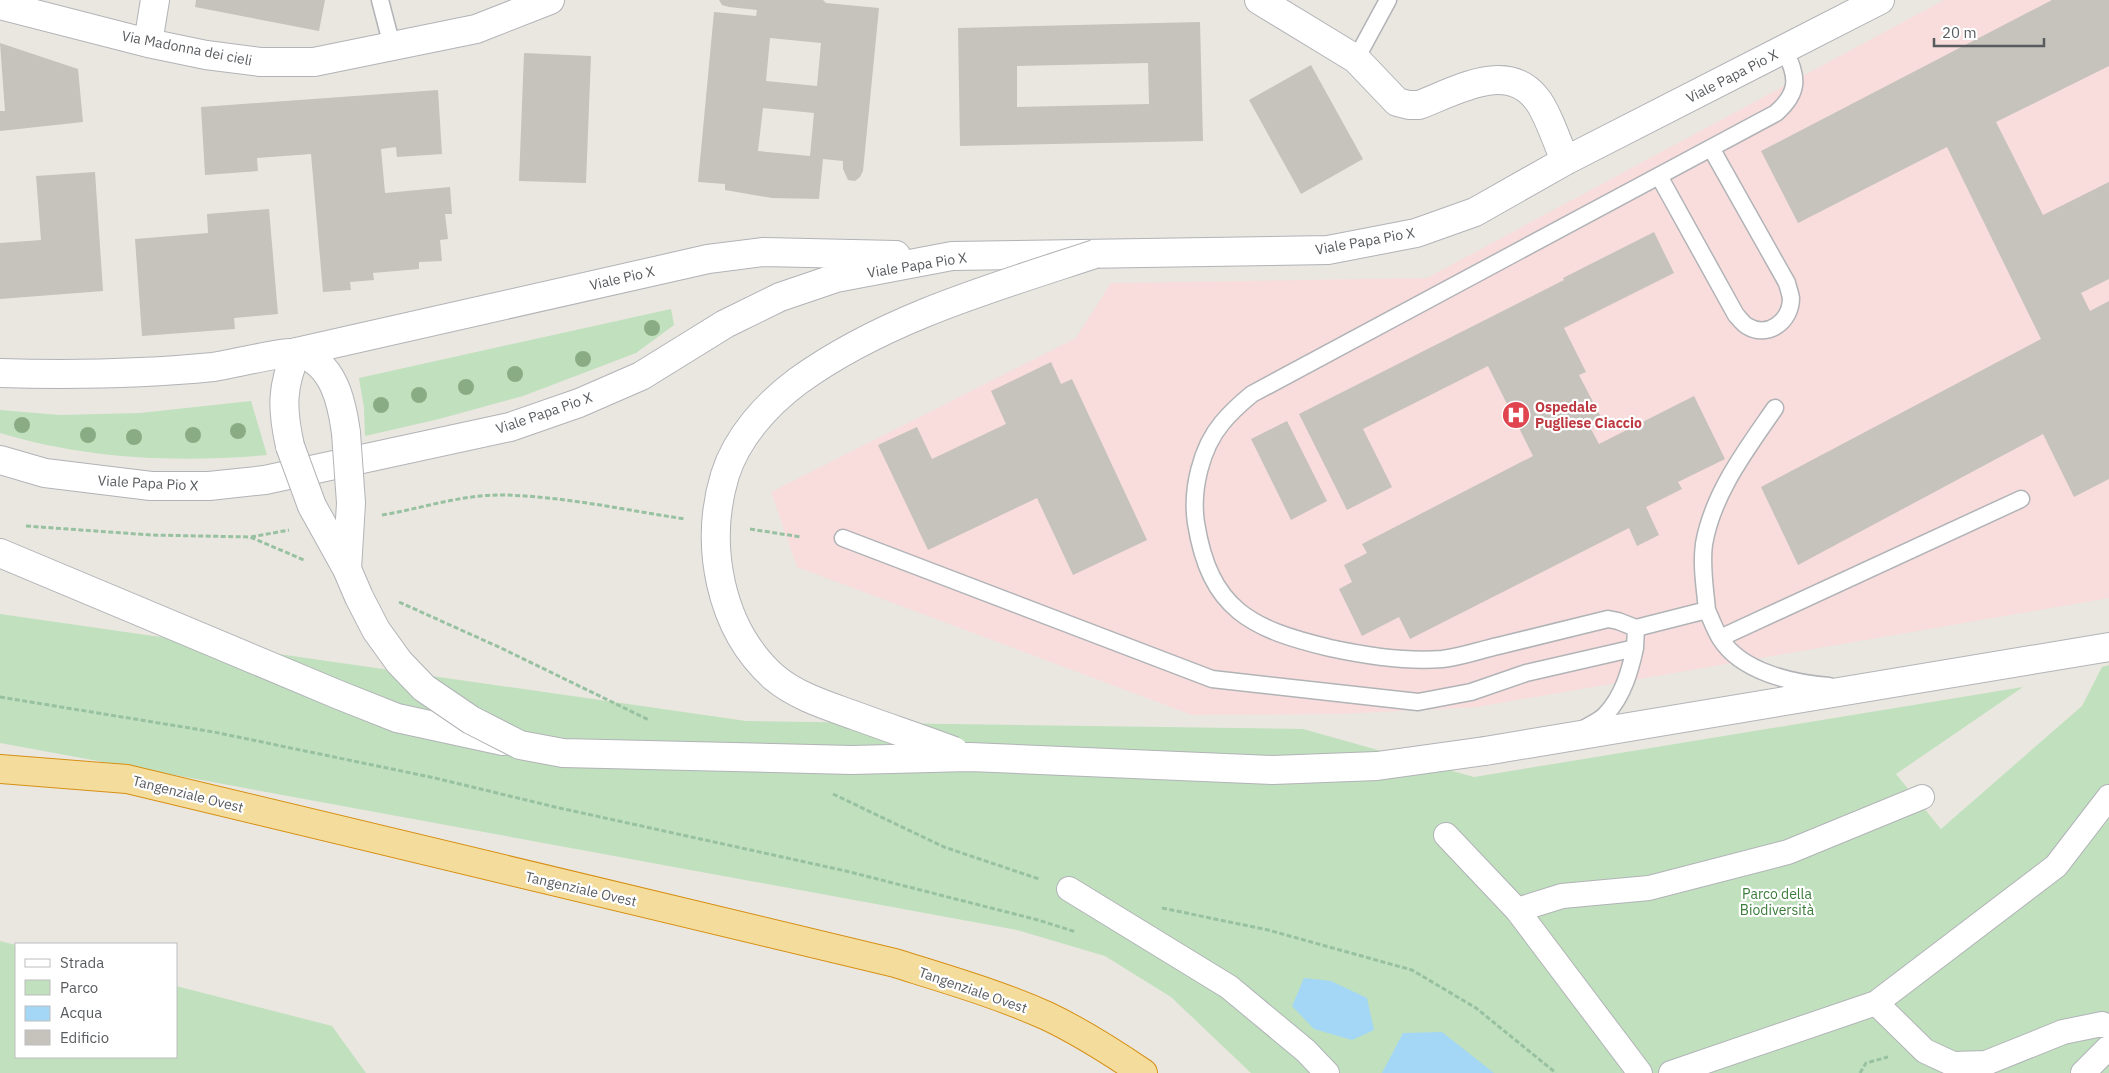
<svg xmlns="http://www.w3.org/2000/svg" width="2109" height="1073" font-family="'IBM Plex Sans',sans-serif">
<rect width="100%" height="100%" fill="#eae7e0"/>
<!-- medical -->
<path fill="#f8dddc" d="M1944,0h165v598l-632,109 -137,7 -148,1 -395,-148 -26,-75 305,-154 35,-55 316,-5z"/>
<!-- green -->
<path fill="#c0e0be" d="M671,309l3,16 -38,28 -113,43 -84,23 -74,17 -1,-28 -5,-30z
M251,401l16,54c-89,8 -181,4 -267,-22v-23l60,5 80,-2z
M0,614l746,107 557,8 171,48 549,-90 -127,87 45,55 141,-123 20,-39 7,-2v408h-858l-80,-76 -66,-41 -88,-26 -1017,-187z
M0,941l16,4v112h160v-71l156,40 34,47h-366z"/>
<!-- water -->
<path fill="#a4d7f6" d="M1304,978l27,3 36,17 7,32 -22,10 -38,-11 -22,-23z
M1442,1032l52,41h-112l21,-40z"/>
<!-- building -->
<path fill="#c6c2bc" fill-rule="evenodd" d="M196,0h129l-6,31 -124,-24z
M719,0h104l3,3 53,5 -16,163 -3,6 -5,4 -7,-1 -5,-11v-8l-20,-2 -4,40 -47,-1 -47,-8v-6l-27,-2 16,-170 42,4 1,-6 -28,-3 -7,-2zM770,38l51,5 -4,43 -51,-5zM763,108l51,5 -4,43 -52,-5z
M2052,0h57v66l-113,56 47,93 66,-33v97l-28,14 9,18 19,-10v178l-35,18 -31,-63 -245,131 -37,-78 280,-148 -94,-192 -149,76 -37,-72z
M1200,22l3,119 -243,5 -2,-118zM1148,63l1,41 -132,3v-41z
M0,43l78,26 5,53 -83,9v-20h5z
M524,53l67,3 -5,127 -67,-2z
M1311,65l52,94 -62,35 -52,-94z
M438,90l4,64 -45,3 -1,-10 -15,2 4,44 65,-6 2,27h-7l3,25 -8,1 2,21 -23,1v7l-46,4 1,7 -24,2 1,8 -28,2 -12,-138 -54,4 1,13 -53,4 -4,-68z
M95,172l8,119 -103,8v-56l41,-3 -5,-64z
M269,209l9,105 -44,4 1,11 -93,7 -7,-97 73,-6 -1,-19z
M1654,232l20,41 -110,55 22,44 -7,3 24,46 -12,8 8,15 95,-48 31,63 -47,23 4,7 -36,18 13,28 -22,11 -8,-18 -219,111 -11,-22 -37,19 -23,-47 13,-7 -8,-17 23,-12 -5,-9 171,-88 -45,-90 -125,63 29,58 -45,23 -48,-96 265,-134 -1,-2z
M1051,362l10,22 11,-5 75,161 -74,35 -36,-77 -109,52 -50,-105 39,-18 15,32 74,-35 -15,-33z
M1287,421l40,80 -36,19 -40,-81z"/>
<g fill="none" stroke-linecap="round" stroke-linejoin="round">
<defs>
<path id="service" d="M380,0l12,46
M1356,59l32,-59
M1659,176l77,139c3,3 7,9 11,11 21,13 44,-5 44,-28 -1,-5 -3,-11 -4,-15l-76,-135
M843,538l369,141 206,23 53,-10 55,-19 109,-25 1,-20 71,-18c4,9 8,20 13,28 21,34 72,45 109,48
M1707,610c-2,-22 -6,-44 -3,-66 9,-51 42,-94 71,-136
M1636,628l-18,-7 -10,-2c-37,9 -74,18 -110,27 -18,4 -37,11 -56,13 -37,3 -75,-3 -112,-11 -79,-19 -120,-38 -134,-125 -5,-33 5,-75 26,-100 9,-11 19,-20 30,-29l524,-281c24,-21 22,-37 8,-64
M1720,638l301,-139
M1583,729c7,-4 18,-9 23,-15 17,-18 24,-43 29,-66"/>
<path id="pedestrian" d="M1446,835l71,75 123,163
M1069,889l160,98 77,64 21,22
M1517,910l45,-14 87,-8 139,-36 134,-55
M1876,1003l49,48 28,13 33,-1 77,-31 39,-8 7,3
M1671,1073l205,-70 180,-137 53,-69
M2083,1073l26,-26"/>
<path id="minor" d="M1259,0l97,59 41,43 12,3h10c35,-13 87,-45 117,-7 10,11 23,48 29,63
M0,5l148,38 58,12 54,7h54l162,-33 74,-29
M148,43l7,-43
M297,352l411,-93 56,-7 132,3
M0,460l45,13 106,13h58l56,-6 245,-53 69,-24 62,-27 84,-52 55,-27 56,-19 116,-22 376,-6 88,-17 59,-21 90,-51 315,-161"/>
<path id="tertiary" d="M0,373c71,2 142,1 213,-6 16,-2 75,-17 86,-14 35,10 43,50 47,80
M290,446c-8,-36 -9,-60 7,-94
M0,553l339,142 58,23 106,23
M1485,751l624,-104"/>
<path id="trunk" d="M0,769l127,10 768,184c51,16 103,31 152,53 34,16 65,36 96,57"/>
</defs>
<!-- service casing -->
<use href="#service" stroke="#b1b3b7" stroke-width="19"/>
<!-- pedestrian casing -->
<use href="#pedestrian" stroke="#b1b3b7" stroke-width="26"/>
<!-- minor casing -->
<use href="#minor" stroke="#b1b3b7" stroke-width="30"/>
<!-- tertiary casing -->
<use href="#tertiary" stroke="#b1b3b7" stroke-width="30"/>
<!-- trunk casing -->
<use href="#trunk" stroke="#d68f14" stroke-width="30"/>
<!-- path -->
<path stroke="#98c1a1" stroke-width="3" stroke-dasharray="5 2.5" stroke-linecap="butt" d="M382,515c42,-7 80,-21 124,-20 60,2 120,15 179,24
M26,526l125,9 99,2 54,23
M750,529l51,8
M251,537l38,-7
M399,602l102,46 148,72
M0,697l214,35 221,46 120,29 291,64 192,49 38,12
M833,794l111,53 95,32
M1162,908l106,22 144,40 64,38 80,65
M1860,1073l6,-10 22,-6"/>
<!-- service -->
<use href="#service" stroke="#fff" stroke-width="16"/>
<!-- pedestrian -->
<use href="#pedestrian" stroke="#fff" stroke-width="24"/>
<!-- minor -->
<use href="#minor" stroke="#fff" stroke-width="28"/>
<!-- tertiary -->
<use href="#tertiary" stroke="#fff" stroke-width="28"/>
<!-- trunk -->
<use href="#trunk" stroke="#f4dd9c" stroke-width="28"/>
<defs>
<path id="tertiary-bridge" d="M346,433l5,70 -4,66
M290,446l22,60 35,63 12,28 17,33 23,32 25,26 47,32 49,25 43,8 289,7 118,-3 303,13 104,-4 108,-15
M954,751c-32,-12 -65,-23 -98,-35 -27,-10 -58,-19 -81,-38 -56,-49 -71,-134 -50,-203 12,-38 42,-71 73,-94 87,-63 197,-94 297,-127"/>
</defs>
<!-- tertiary-bridge casing -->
<use href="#tertiary-bridge" stroke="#b1b3b7" stroke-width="30" stroke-linecap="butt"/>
<!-- tertiary-bridge -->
<use href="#tertiary-bridge" stroke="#fff" stroke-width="28"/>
</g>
<!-- trees -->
<g fill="#8aac85">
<circle cx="652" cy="328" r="8"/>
<circle cx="583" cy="359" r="8"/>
<circle cx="515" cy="374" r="8"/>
<circle cx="466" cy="387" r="8"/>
<circle cx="419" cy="395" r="8"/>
<circle cx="381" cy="405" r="8"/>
<circle cx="22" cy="425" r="8"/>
<circle cx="238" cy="431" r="8"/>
<circle cx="88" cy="435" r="8"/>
<circle cx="193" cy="435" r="8"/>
<circle cx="134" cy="437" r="8"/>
</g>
<!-- icons -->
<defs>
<symbol id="hospital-disc" viewBox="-11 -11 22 22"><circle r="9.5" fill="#e0444e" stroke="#fff"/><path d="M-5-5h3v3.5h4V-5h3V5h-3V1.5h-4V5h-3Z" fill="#fff"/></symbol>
</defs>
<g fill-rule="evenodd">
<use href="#hospital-disc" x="1500" y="399" width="32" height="32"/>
</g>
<g text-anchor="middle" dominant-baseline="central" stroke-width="4.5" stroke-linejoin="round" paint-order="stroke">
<!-- street labels -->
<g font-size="14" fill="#595c5f" stroke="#fff">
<text transform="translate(187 48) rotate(11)">Via Madonna dei cieli</text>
<text transform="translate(1732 76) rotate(-27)">Viale Papa Pio X</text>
<text transform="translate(1365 241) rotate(-10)">Viale Papa Pio X</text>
<text transform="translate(917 265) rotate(-9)">Viale Papa Pio X</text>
<text transform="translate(622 278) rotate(-13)">Viale Pio X</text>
<text transform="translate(544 413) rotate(-19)">Viale Papa Pio X</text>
<text transform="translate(148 483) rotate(3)">Viale Papa Pio X</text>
<text transform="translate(188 794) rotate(14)">Tangenziale Ovest</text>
<text transform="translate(581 889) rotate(13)">Tangenziale Ovest</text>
<text transform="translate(973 990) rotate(19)">Tangenziale Ovest</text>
</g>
<!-- health labels -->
<g font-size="14" font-weight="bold" fill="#be3a42" stroke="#fff" text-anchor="start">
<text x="1535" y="407">Ospedale<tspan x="1535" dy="16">Pugliese Ciaccio</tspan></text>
</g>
<!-- park labels -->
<g font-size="14" fill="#3b7c3b" stroke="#fff">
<text x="1777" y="894">Parco della<tspan x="1777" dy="16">Biodiversità</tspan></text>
</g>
</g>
<!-- legend -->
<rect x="15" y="943" width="162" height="115" fill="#ffffff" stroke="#bdbebf"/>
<rect x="25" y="959" width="25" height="8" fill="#ffffff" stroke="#bdbebf"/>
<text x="60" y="968" font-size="15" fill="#595c5f">Strada</text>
<rect x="25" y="980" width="25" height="15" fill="#c0e0be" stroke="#bdbebf"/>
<text x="60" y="993" font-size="15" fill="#595c5f">Parco</text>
<rect x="25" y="1006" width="25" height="15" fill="#a4d7f6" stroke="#bdbebf"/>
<text x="60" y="1018" font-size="15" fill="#595c5f">Acqua</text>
<rect x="25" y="1030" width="25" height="15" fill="#c6c2bc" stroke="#bdbebf"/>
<text x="60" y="1043" font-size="15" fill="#595c5f">Edificio</text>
<!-- scale -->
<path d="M1934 38v8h110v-8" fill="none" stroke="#595c5f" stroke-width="2.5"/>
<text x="1942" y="38" font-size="15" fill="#595c5f" stroke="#ffffff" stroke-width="4" paint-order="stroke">20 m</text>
</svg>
